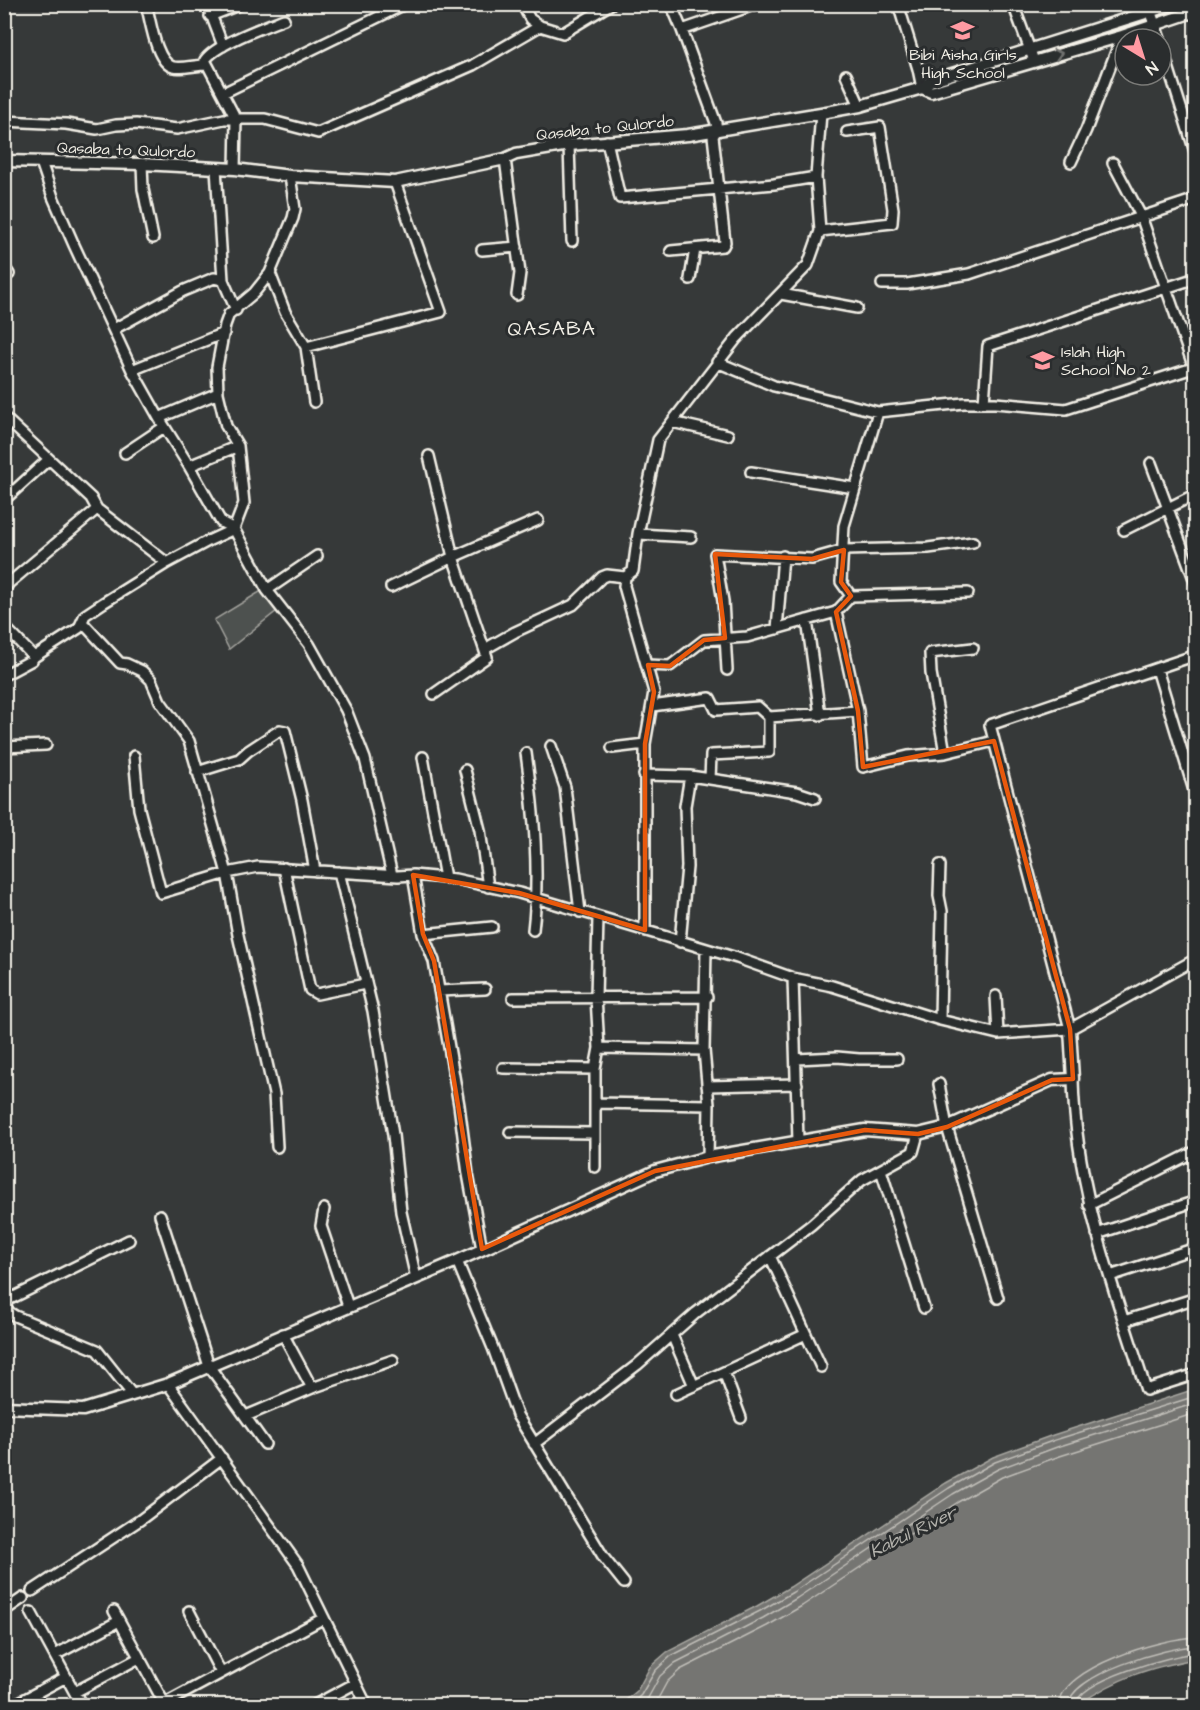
<svg xmlns="http://www.w3.org/2000/svg" width="1200" height="1710" font-family="'Architects Daughter',sans-serif">
<rect width="100%" height="100%" fill="#363939"/>
<filter id="ink" filterUnits="userSpaceOnUse"><feTurbulence type="fractalNoise" baseFrequency=".0167" numOctaves="2"/><feDisplacementMap in="SourceGraphic" scale="12" xChannelSelector="R" yChannelSelector="G"/><feConvolveMatrix kernelMatrix="1 2 1 2 8 2 1 2 1" color-interpolation-filters="sRGB"/></filter>
<g filter="url(#ink)">
<!-- green -->
<path fill="#4e514f" stroke="#a1a19c" stroke-width="1.5" d="M263,590l15,20 -49,39 -15,-29z"/>
<!-- water -->
<path fill="#757572" stroke="#a8a7a1" stroke-width="1.5" d="M1195,1389v270c-47,9 -77,18 -117,46h-458l17,-14 13,-24 17,-15 90,-46 33,-19 156,-104 47,-26 60,-22z"/>
<g fill="none" stroke-linecap="round" stroke-linejoin="round">
<!-- shore -->
<path stroke="#c1bfb9" stroke-width="1.5" d="M630,1706l11,-11 14,-24 16,-15 89,-45 33,-19 156,-104 46,-26 60,-22 141,-44
M642,1706l6,-8 12,-22 15,-13 88,-45 34,-20 156,-104 45,-25 59,-22 139,-44
M654,1706l13,-24 13,-12 87,-44 35,-20 156,-104 44,-25 58,-21 136,-43
M1059,1706c1,-39 104,-68 137,-69
M1068,1706c2,-32 100,-59 128,-60
M1075,1706c3,-26 97,-51 121,-53"/>
<defs>
<path id="minor" d="M207,4l16,42
M522,4l8,15 10,7
M671,4l11,26 34,93 1,7 -4,6 12,106 -2,4 -52,5
M898,4l20,65 4,19
M1013,4l21,57
M1148,4l12,35
M147,8c4,15 9,54 26,59 9,2 23,-2 33,-2
M210,16l31,-12
M682,30l75,-26
M1161,44l35,111
M846,75l14,31
M223,93l182,-89
M4,121l62,3 31,5 19,-4 20,-1 41,5 47,-10h41l53,14 155,-68 67,-39 23,7 48,-29
M607,141l13,57 154,-14 42,-7
M569,145l3,96
M505,159l15,114 -3,22
M41,162l12,35 21,48 58,125 27,48 30,48 32,56 13,7 33,61 42,54 37,66 19,49 27,116
M1071,162l15,-32 36,-94
M1113,163l28,53 53,152
M142,164l1,25 10,49
M216,168l7,112 13,30
M235,169l1,-50 -31,-59c11,-16 59,-33 79,-41
M820,231l72,-8 1,-14 -13,-82 -33,5
M482,250l35,-3
M4,267l5,7 -5,4
M270,273l15,39 21,35 8,55
M690,279l5,-30
M882,284h25l62,-10 227,-75
M781,294l76,14
M114,329l69,-38 31,-13 9,2
M306,347l135,-35 -46,-130
M717,362l57,24 104,26 86,-9h31l71,6 130,-42
M132,370l92,-37
M984,403l4,-57 208,-68
M4,417l87,81 6,11 70,54
M159,418l59,-25
M672,422l56,13
M125,453l39,-26
M429,456l24,101 34,100 -53,37
M1151,463l45,121
M189,466l49,-20
M751,472l104,16
M4,500l45,-41
M1124,530l72,-36
M638,534l53,3
M391,587l62,-30 85,-37
M4,589l5,-6 88,-74
M267,590l50,-34
M851,596l-10,-14 3,-56 34,-114
M836,612l22,99 5,56 45,-11 37,-3 49,-12
M807,620l13,95
M82,622l38,41 7,1 15,7 9,9 9,21 29,40 38,132 11,62 36,159 3,53
M4,626l30,31
M777,629l6,-73
M485,649l30,-17 58,-27 29,-28 5,-2 18,2
M648,665l22,1 34,-26 43,-3 89,-25 15,-16 117,-3
M1157,669l39,128
M727,670l-4,-69 -8,-47 97,5 32,-9 84,-2 45,-6
M4,675l28,-15 2,-3 45,-29 6,-13 18,-12 64,-40 41,-22 26,-12 10,-26 -6,-57 -12,-20 -8,-33 -1,-26 8,-42 4,-11 25,-21 16,-20 23,-55 2,-9 -5,-33
M652,706l58,-8 6,12 42,-3 11,10v35l-58,3 -1,24
M769,717l89,-6
M551,746l14,41 15,125
M4,747l42,-2
M612,748l33,-4
M526,753c8,58 14,119 7,177
M945,753l-14,-80 -1,-20 43,-5
M134,756l5,53 22,84 66,-20 31,-6 140,9 15,-1 42,4 64,14 218,65 56,20 39,8 108,34 58,14 72,-5 126,-70
M423,757l22,121
M465,770l15,60 8,57
M197,772l42,-13 9,-8 32,-21 5,1 17,69 13,71
M644,775l46,1 107,16 18,6
M940,865l-1,31 3,15 -2,109
M284,868l26,122 7,4 48,-10
M339,872l34,139 20,124 8,77 15,66
M413,875l10,59 11,27 25,144 9,69 14,75
M645,930v-186l9,-52 -30,-106 1,-9 8,-6 5,-37 20,-94 79,-102 71,-73 12,-34 -4,-54 5,-64
M423,934l69,-7
M680,942l7,-75 -2,-61 5,-30
M706,950l-2,100 5,55 -1,52
M793,978l5,163
M439,991l46,-2
M996,996l2,38
M513,998l194,-1
M1070,1029l-80,-304 206,-70
M599,1048l105,2
M797,1059l40,-2 22,2h38
M503,1068l92,1
M1073,1079c2,108 41,210 73,311l50,-16
M939,1084l8,43 51,171
M707,1086l90,-2
M596,1103l113,2
M510,1132l84,1
M595,1167v-98l4,-21 -3,-51 2,-79
M881,1170l43,138
M1089,1205l107,-54
M324,1209l-3,17 27,80
M160,1215l49,151 56,78
M1097,1234l99,-33
M770,1256l51,111
M457,1261l36,87 24,67 87,143 20,25
M1110,1276l86,-28
M4,1302l125,-62
M4,1309l11,7 82,34 35,44
M1124,1321l72,-23
M283,1334l29,54
M672,1335l22,51
M724,1372l17,46
M168,1384l130,181 69,141
M676,1394l130,-60
M246,1416l66,-28 81,-28
M534,1444l103,-79 59,-52 115,-88 51,-45 51,-28 5,-18
M32,1591l108,-71 82,-62
M4,1611l19,-13
M114,1611l50,92
M189,1611l32,62
M31,1612l51,94
M55,1655l64,-34
M75,1692l64,-34
M12,1706l54,-29
M160,1706l164,-88
M313,1706l43,-23"/>
<path id="tertiary" d="M922,88l8,-7 244,-77
M4,161l138,3 93,5 55,7 105,6 110,-23 11,-5 53,-9 119,-10 133,-22 39,-7 62,-18 9,4 191,-56 74,-25
M4,1407l79,3 85,-26 289,-123 198,-90 53,-14 157,-27 53,4 29,-7 105,-47 21,-1 -3,-50"/>
</defs>
<!-- minor casing -->
<use href="#minor" stroke="#f4f1e8" stroke-width="14"/>
<!-- tertiary casing -->
<use href="#tertiary" stroke="#f4f1e8" stroke-width="15"/>
<!-- minor -->
<use href="#minor" stroke="#2a2d2e" stroke-width="9"/>
<!-- tertiary -->
<use href="#tertiary" stroke="#2a2d2e" stroke-width="10"/>
</g>
<!-- one-way arrows -->
<defs><path id="oneway-chevron" d="M-2-3.5L2.5 0L-2 3.5" fill="none" stroke-width="1.6" stroke-linecap="round" stroke-linejoin="round" transform="scale(1.5)"/></defs>
<use stroke="#71726f" href="#oneway-chevron" transform="translate(1058 54) rotate(-16)"/>
</g>
<!-- marked area -->
<path fill="none" stroke="#e8590c" stroke-width="4.5" stroke-linejoin="round" d="M844,550l-3,32 10,14 -15,16 22,99 5,56 131,-26 76,288 3,50 -21,1 -105,47 -29,7 -53,-4 -210,41 -173,78 -48,-288 -11,-27 -10,-59 106,18 126,37v-186l9,-52 -6,-27 22,1 34,-26 21,-2 -10,-84 97,5z"/>
<!-- icons -->
<defs>
<symbol id="school-bare" viewBox="-9 -9 18 18"><path d="M0-5L7-2L0 1L-7-2ZM-4 1L0 2.5L4 1V4Q0 6-4 4Z" fill="#ff9aa2" stroke="#2a2d2e" stroke-width="2.5" paint-order="stroke"/></symbol>
</defs>
<g fill-rule="evenodd">
<use href="#school-bare" x="946" y="14" width="33" height="33"/>
<use href="#school-bare" x="1026" y="344" width="33" height="33"/>
</g>
<g text-anchor="middle" dominant-baseline="central" stroke-width="6" stroke-linejoin="round" paint-order="stroke">
<!-- poi labels -->
<g font-size="16" fill="#f4f1e8" stroke="#2a2d2e">
<text x="963" y="55">Bibi Aisha Girls<tspan x="963" dy="18">High School</tspan></text>
<text x="1061" y="352" text-anchor="start">Islah High<tspan x="1061" dy="18">School No 2</tspan></text>
</g>
<!-- street labels -->
<g font-size="16" fill="#f4f1e8" stroke="#2a2d2e">
<text transform="translate(605 128) rotate(-6)">Qasaba to Qulordo</text>
<text transform="translate(126 150) rotate(2)">Qasaba to Qulordo</text>
</g>
<!-- water labels -->
<g font-size="18" font-style="italic" fill="#b4b3ad" stroke="#2a2d2e">
<text transform="translate(913 1532) rotate(-26)">Kabul River</text>
</g>
<!-- quarter labels -->
<g font-size="20" letter-spacing="1.5" fill="#f4f1e8" stroke="#2a2d2e">
<text x="552" y="329">QASABA</text>
</g>
</g>
<!-- margin -->
<rect width="1200" height="1710" fill="none" stroke="#2a2d2e" stroke-width="24"/>
<rect x="12" y="12" width="1176" height="1686" fill="none" stroke="#f4f1e8" stroke-width="2" filter="url(#ink)"/>
<!-- north arrow -->
<g transform="translate(1143 57) rotate(142)"><circle r="28" fill="#2a2d2e" stroke="#7b7b78" stroke-width="1.5"/>
<path d="M0-4.5L10 22L0 15L-10 22Z" fill="#ff9aa2"/>
<text y="-9" font-size="16" font-weight="bold" text-anchor="middle" fill="#f4f1e8">N</text>
</g>
</svg>
